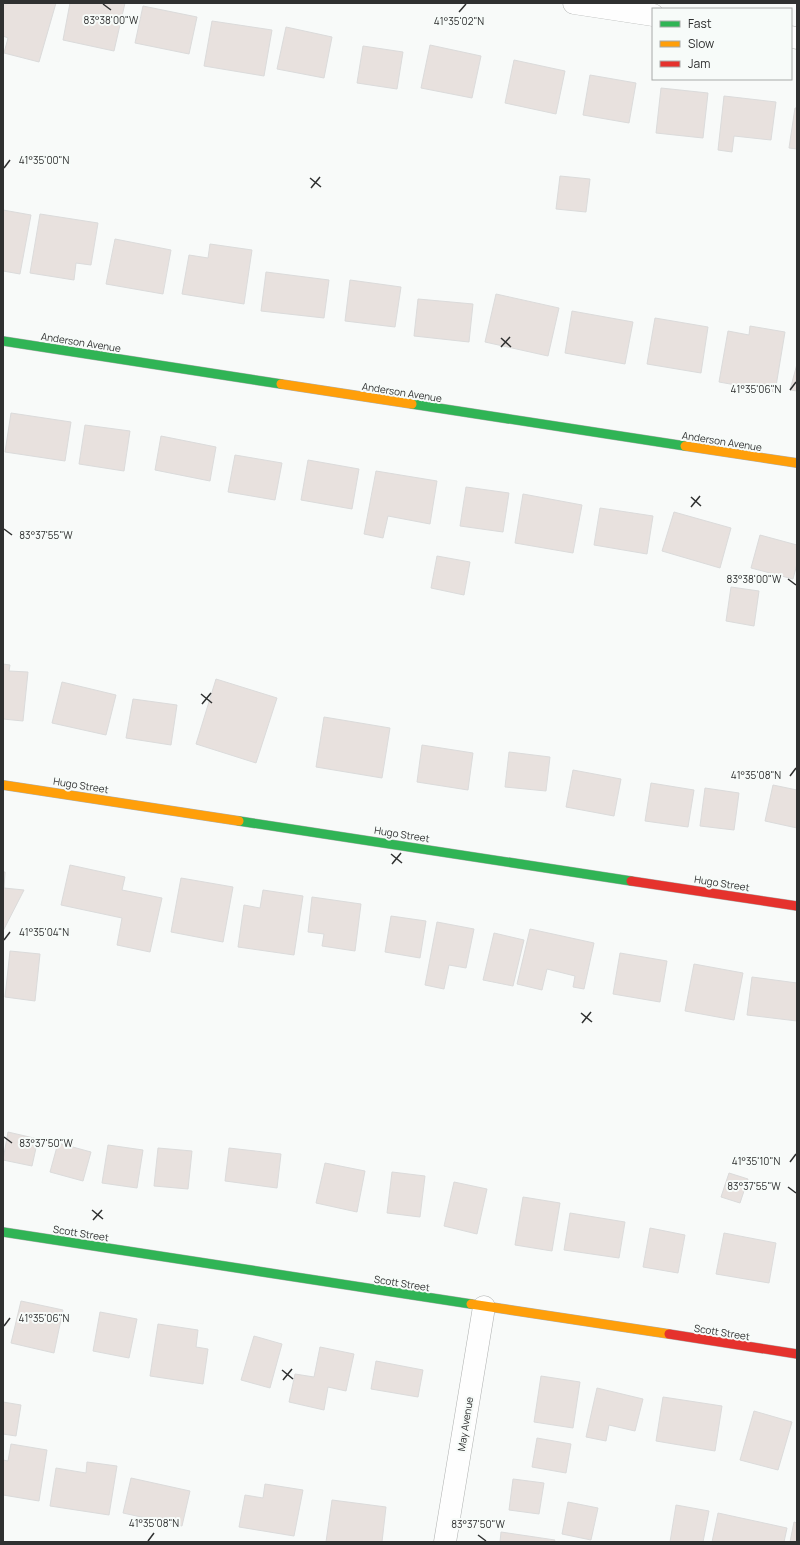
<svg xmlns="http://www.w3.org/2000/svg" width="800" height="1545" font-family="Manrope,sans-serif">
<rect width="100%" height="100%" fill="#f8faf9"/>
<!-- building -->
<path fill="#e8e1de" stroke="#dbdbdb" d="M3,3h53l-17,59 -35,-9 4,-15 -5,-2z
M70,3h55l-11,48 -51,-11z
M143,6l54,11 -8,37 -54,-11z
M212,21l60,9 -8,46 -60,-10z
M286,27l46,10 -8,41 -47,-9z
M430,45l51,11 -9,42 -51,-10z
M363,46l40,6 -6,37 -40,-6z
M514,60l51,11 -9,43 -51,-11z
M590,75l46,8 -7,40 -46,-8z
M661,88l47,5 -5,45 -47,-5z
M724,96l52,6 -5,38 -37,-4 -2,16 -14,-2z
M795,108h2v41l-8,-1z
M560,176l30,3 -4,33 -30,-3z
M3,210l28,5 -11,59 -17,-3z
M40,214l58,9 -7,42 -15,-2 -2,17 -44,-7z
M115,239l56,11 -8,44 -57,-10z
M210,244l42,6 -8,54 -62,-10 7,-39 19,3z
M266,272l63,8 -5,38 -63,-7z
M350,280l51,7 -6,40 -50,-6z
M496,294l63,14 -11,48 -63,-14z
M418,299l55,5 -4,38 -55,-6z
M572,311l61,11 -8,42 -60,-11z
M655,318l53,9 -7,46 -54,-9z
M750,326l35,6 -10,60 -56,-10 9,-51 21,4z
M797,364v27l-7,-1z
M11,413l60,9 -6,39 -60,-9z
M85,425l45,6 -6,40 -45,-7z
M161,436l55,11 -6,34 -55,-11z
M235,455l47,8 -7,37 -47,-8z
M308,460l51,9 -7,40 -51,-9z
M376,471l61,10 -7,43 -42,-8 -5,22 -19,-4z
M466,487l43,6 -6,39 -43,-6z
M523,494l59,11 -9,48 -58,-10z
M600,508l53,8 -6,38 -53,-9z
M674,512l57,16 -11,40 -58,-17z
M760,535l37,10v19l-4,15 -42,-11z
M437,556l33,6 -6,33 -33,-7z
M731,587l28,4 -5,35 -28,-5z
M3,664l7,1 -1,6 19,1 -5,49 -20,-2z
M216,679l61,19 -21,65 -60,-19z
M62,682l54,13 -10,40 -54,-12z
M133,699l44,6 -6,40 -45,-7z
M324,717l66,11 -8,50 -66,-11z
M422,745l51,8 -5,37 -51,-8z
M509,752l41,5 -4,34 -41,-4z
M573,770l48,9 -7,37 -48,-9z
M651,783l43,7 -6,37 -43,-6z
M773,785l24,5v38l-32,-7z
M705,788l34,5 -5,37 -34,-4z
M70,865l55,12 -3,13 40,8 -12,54 -33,-7 5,-27 -61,-13z
M3,872h2l-1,16 20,2 -21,41z
M181,878l52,9 -10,55 -52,-10z
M263,890l40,6 -9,59 -56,-8 6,-42 16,3z
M312,897l49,7 -6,47 -33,-5 2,-12 -16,-2z
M391,916l35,5 -6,37 -35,-6z
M437,922l37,7 -8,39 -17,-3 -5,24 -19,-4z
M530,929l64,14 -10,46 -11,-2 2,-11 -28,-7 -5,21 -25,-6z
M494,933l30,7 -11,46 -30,-6z
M10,951l30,3 -5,47 -30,-4z
M620,953l47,8 -7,41 -47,-8z
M694,964l49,9 -9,47 -49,-9z
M752,977l45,6v38l-50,-6z
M8,1132l30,7 -6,27 -29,-6z
M58,1143l33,9 -8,29 -33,-9z
M108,1145l35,5 -6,38 -35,-5z
M158,1148l34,3 -4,38 -34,-3z
M229,1148l52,6 -4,34 -52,-7z
M325,1163l40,8 -8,41 -41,-9z
M392,1172l33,4 -5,41 -33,-4z
M729,1173l19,6 -8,24 -19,-6z
M454,1182l33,7 -10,45 -33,-8z
M523,1197l37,6 -8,48 -37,-6z
M570,1213l55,9 -6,36 -55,-8z
M650,1228l35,7 -7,38 -35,-6z
M724,1233l52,10 -7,40 -53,-9z
M21,1301l42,9 -9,43 -43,-10z
M100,1312l37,7 -8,39 -36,-7z
M158,1324l40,6 -2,17 12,2 -5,35 -53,-8z
M254,1336l28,8 -12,44 -29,-8z
M320,1347l34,7 -8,37 -18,-4 -4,23 -35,-8 6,-28 19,3z
M376,1361l47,9 -5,27 -47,-8z
M541,1376l39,6 -7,46 -39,-6z
M597,1388l46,11 -8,32 -26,-6 -3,16 -20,-4z
M663,1397l59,9 -7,45 -59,-10z
M3,1402l18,3 -5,31 -13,-2z
M754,1411l38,11 -14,48 -38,-10z
M537,1438l34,6 -5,29 -34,-6z
M11,1444l36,6 -8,51 -36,-6v-35l5,1z
M87,1462l30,4 -8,49 -59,-9 6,-38 30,5z
M131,1478l59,13 -8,35 -59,-13z
M513,1479l31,4 -5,31 -30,-4z
M265,1484l38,6 -9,46 -55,-9 6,-32 18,3z
M332,1500l54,7 -4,35h-56z
M568,1502l30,6 -7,32 -29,-6z
M676,1505l33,6 -6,31h-33z
M718,1513l69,15 -3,14h-72z
M794,1522l3,1v19h-7z
M501,1532l54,8 -1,2h-54z"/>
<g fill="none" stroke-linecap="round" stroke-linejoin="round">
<defs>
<path id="street" d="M574,3l79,12
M791,37l6,1
M445,1542l39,-235"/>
<path id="fast" d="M3,341l278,43
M412,404l273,42
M239,821l392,60
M3,1232l468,72"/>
<path id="slow" d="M281,384l131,20
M685,446l112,17
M3,785l236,36
M471,1304l198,30"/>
<path id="jam" d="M631,881l166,25
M669,1334l128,20"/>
</defs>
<!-- street casing -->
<use href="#street" stroke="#afb1b0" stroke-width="23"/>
<!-- fast casing -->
<use href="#fast" stroke="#afb1b0" stroke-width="10"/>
<!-- slow casing -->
<use href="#slow" stroke="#afb1b0" stroke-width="10"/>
<!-- jam casing -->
<use href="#jam" stroke="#afb1b0" stroke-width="10"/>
<!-- street -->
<use href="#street" stroke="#fefefe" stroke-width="22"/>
<!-- fast -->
<use href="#fast" stroke="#30b455" stroke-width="9"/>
<!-- slow -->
<use href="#slow" stroke="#ff9f0a" stroke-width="9"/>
<!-- jam -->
<use href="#jam" stroke="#e5322d" stroke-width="9"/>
</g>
<!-- ticks -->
<path fill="none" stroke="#2f3030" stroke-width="1.5" d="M103,4l8,6M459,12l7,-8M4,168l6,-8M310,178l11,9M311,188l9,-11M501,338l10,9M501,347l9,-10M790,390l6,-8M691,497l10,9M691,507l9,-11M4,529l8,6M788,579l8,6M201,694l11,9M202,704l9,-11M790,776l6,-8M391,854l11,9M392,864l9,-11M4,940l6,-8M581,1013l11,9M582,1023l9,-11M4,1137l8,6M790,1162l6,-8M788,1187l8,6M92,1210l11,9M93,1220l9,-10M4,1326l6,-8M282,1370l11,9M283,1380l9,-11M478,1535l8,6M148,1541l6,-8"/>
<g text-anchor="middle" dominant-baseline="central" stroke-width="4" stroke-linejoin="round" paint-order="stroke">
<!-- street labels -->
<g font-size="10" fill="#2f3030" stroke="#f7fbf9">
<text transform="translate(81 342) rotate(9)">Anderson Avenue</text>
<text transform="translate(402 392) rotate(9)">Anderson Avenue</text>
<text transform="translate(722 441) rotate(9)">Anderson Avenue</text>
<text transform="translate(81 785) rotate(9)">Hugo Street</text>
<text transform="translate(402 834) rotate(9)">Hugo Street</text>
<text transform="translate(722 883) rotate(9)">Hugo Street</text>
<text transform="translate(81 1233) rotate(9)">Scott Street</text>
<text transform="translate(402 1283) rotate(9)">Scott Street</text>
<text transform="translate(722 1332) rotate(9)">Scott Street</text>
<text transform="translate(465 1424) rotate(-81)">May Avenue</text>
</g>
</g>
<g font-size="10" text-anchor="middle" fill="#2f3030" stroke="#f7fbf9" stroke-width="4" stroke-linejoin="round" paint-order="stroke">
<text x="111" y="24">83°38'00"W</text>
<text x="459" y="25">41°35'02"N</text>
<text x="44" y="164">41°35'00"N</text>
<text x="756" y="393">41°35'06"N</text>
<text x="46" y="539">83°37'55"W</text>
<text x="754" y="583">83°38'00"W</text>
<text x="756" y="779">41°35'08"N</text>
<text x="44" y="936">41°35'04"N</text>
<text x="46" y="1147">83°37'50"W</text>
<text x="756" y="1165">41°35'10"N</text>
<text x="754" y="1190">83°37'55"W</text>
<text x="44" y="1322">41°35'06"N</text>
<text x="154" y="1527">41°35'08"N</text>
<text x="478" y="1528">83°37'50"W</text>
</g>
<!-- border -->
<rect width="800" height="1545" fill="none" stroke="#2f3030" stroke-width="8"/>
<!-- legend -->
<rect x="652" y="8" width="140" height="72" fill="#f7fbf9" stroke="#a7aaa9"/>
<rect x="660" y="21" width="20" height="6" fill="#30b455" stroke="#a7aaa9"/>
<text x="688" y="28" font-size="12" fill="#2f3030">Fast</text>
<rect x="660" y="41" width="20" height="6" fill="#ff9f0a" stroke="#a7aaa9"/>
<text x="688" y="48" font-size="12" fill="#2f3030">Slow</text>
<rect x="660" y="61" width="20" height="6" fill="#e5322d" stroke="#a7aaa9"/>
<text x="688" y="68" font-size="12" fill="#2f3030">Jam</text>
</svg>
